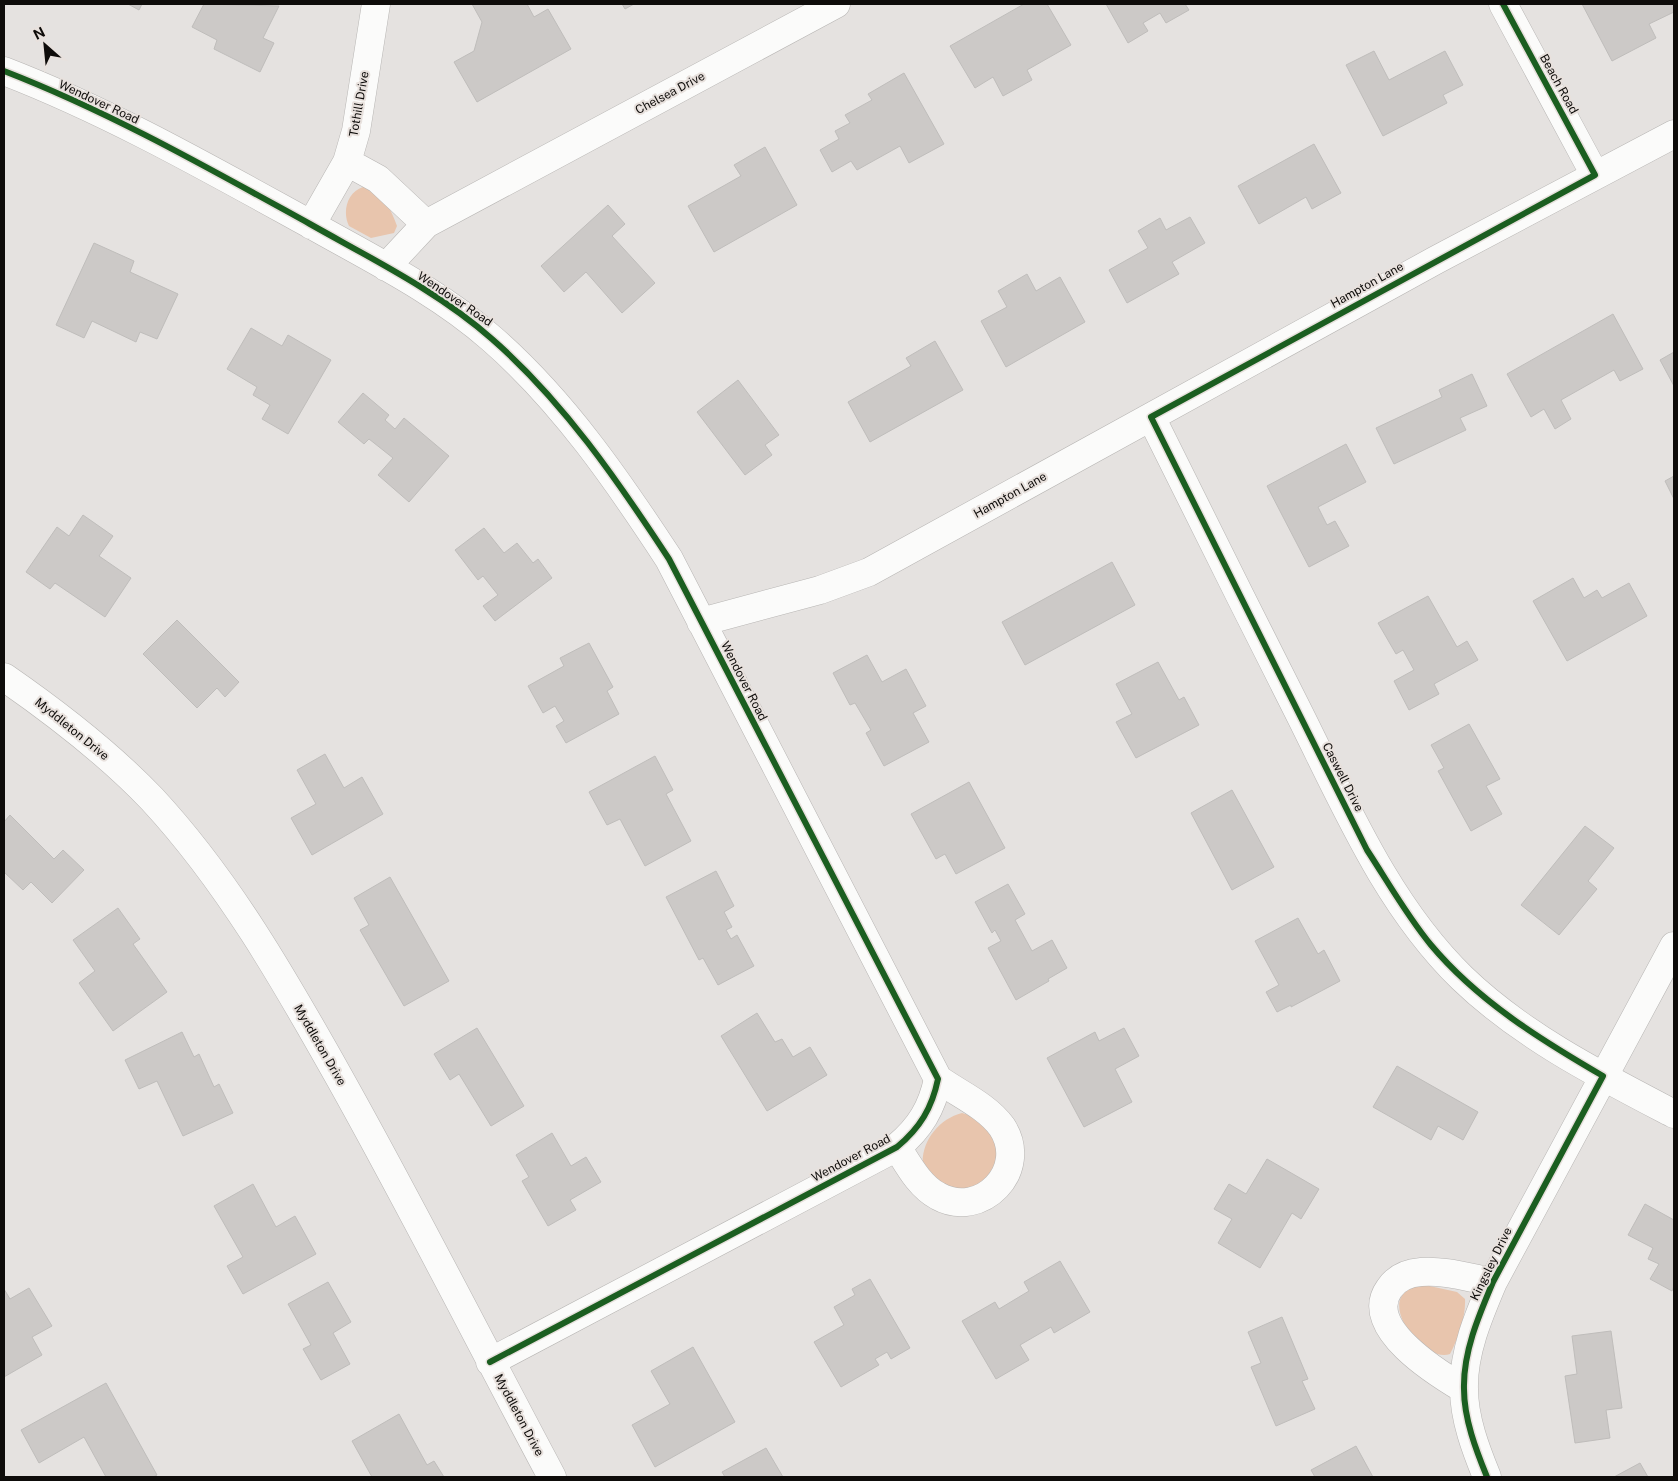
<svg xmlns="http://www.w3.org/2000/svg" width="1678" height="1481" font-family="'Public Sans',sans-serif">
<rect width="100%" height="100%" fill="#e5e2e0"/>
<!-- green -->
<path fill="#e8c5ad" d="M363,187c18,1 29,24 34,39l-3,7 -23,5 -22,-12c-7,-14 -2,-34 14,-39z
M962,1113c27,8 29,20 38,44l-21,32h-32l-24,-22c-3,-24 15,-48 39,-54z
M1425,1285l32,7 8,7c1,17 -7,40 -15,55 -27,11 -84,-64 -25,-69z"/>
<!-- building -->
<path fill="#ccc9c7" stroke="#bfbdbb" d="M128,4h14l-3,6z
M204,4l75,2 -16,32 11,5 -14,29 -46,-23 3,-9 -25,-13z
M472,4h55l7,13 14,-8 23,40 -94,53 -23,-40 20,-11 8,-29z
M622,4h12l-9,5z
M1024,4h23l24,41 -44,25 5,10 -29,16 -10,-19 -18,11 -25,-42z
M1106,4h79l4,6 -23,13 -6,-10 -17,10 5,8 -20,12z
M1582,4h92v8l-25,12 7,14 -44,23z
M1374,51l15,29 56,-29 18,34 -20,10 4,8 -64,33 -37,-71z
M904,73l40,71 -35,19 -9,-17 -43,24 -6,-9 -19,11 -12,-22 19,-11 -4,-8 15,-8 -5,-8 27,-15 -4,-6z
M1314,144l27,49 -29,16 -6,-12 -47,27 -21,-38z
M765,147l32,58 -83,47 -26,-46 53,-30 -7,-11z
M608,205l17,19 -13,12 43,47 -33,30 -36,-41 -22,20 -23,-26z
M1190,217l15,26 -33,19 7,12 -52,29 -18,-33 39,-22 -10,-17 22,-13 6,12z
M94,243l40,18 -4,11 48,22 -21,45 -17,-7 -4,10 -44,-21 -8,17 -28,-13z
M1027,274l9,17 24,-14 25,45 -79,45 -25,-46 26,-14 -9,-16z
M1613,314l30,55 -23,12 -6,-11 -53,30 10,19 -16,10 -11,-20 -13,8 -24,-43z
M251,328l31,18 6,-11 43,25 -43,74 -26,-15 8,-14 -17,-10 4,-8 -30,-18z
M935,341l28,49 -93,52 -22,-40 63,-36 -5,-8z
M1674,352v34l-14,-26z
M1472,374l15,32 -27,12 6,12 -72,34 -18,-36 66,-31 -3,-7z
M738,380l41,55 -14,10 7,10 -27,20 -48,-63z
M363,393l26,22 -4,5 10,9 9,-11 45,38 -40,46 -31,-27 15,-17 -24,-19 -5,5 -26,-22z
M1346,444l20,38 -48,25 9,18 8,-4 14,25 -40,21 -42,-81z
M1674,476v23l-9,-18z
M83,515l30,21 -14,20 32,22 -26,39 -50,-34 -5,6 -24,-17 31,-45 12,9z
M484,528l20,25 13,-10 16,20 5,-4 14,19 -57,43 -12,-15 15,-11 -15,-19 -5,4 -23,-30z
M1112,562l23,43 -110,60 -23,-43z
M1573,578l11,20 13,-8 5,8 27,-15 18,33 -80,45 -34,-60z
M1428,596l29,51 10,-6 11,19 -44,24 5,10 -30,16 -15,-29 20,-11 -11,-20 -7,4 -18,-31z
M177,620l62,62 -14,15 -8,-9 -20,20 -54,-54z
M589,643l24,44 -6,4 12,23 -53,29 -10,-17 8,-5 -9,-15 -12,7 -15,-27 36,-20 -4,-8z
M867,655l15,27 24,-13 20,37 -13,7 16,29 -45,24 -18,-33 5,-3 -16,-27 -5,2 -17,-32z
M1158,662l21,38 5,-3 15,28 -63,33 -20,-36 16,-8 -16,-30z
M1469,724l31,55 -14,7 16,28 -31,17 -33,-60 6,-3 -13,-23z
M325,754l19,34 18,-11 21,37 -71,41 -21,-37 25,-14 -19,-34z
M655,756l18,34 -7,4 25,47 -46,25 -25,-47 -13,6 -18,-33z
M969,782l36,66 -49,26 -11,-20 -9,5 -25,-45z
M1232,790l42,77 -42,23 -41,-77z
M10,815l44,44 9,-9 21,20 -32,33 -21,-21 -8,8 -19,-18v-50z
M1585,826l29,22 -26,33 9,8 -38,46 -38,-30z
M716,871l18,35 -10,6 8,15 -6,3 5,9 6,-4 17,31 -36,19 -15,-27 -4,2 -33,-63z
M390,877l59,104 -45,25 -44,-76 9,-5 -15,-27z
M1008,884l17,30 -10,6 17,31 20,-11 15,28 -19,11 1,2 -33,19 -28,-52 13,-7 -6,-11 -3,3 -17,-31z
M118,908l22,31 -7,5 34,48 -54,39 -34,-48 16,-12 -22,-31z
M1298,918l20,36 6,-4 16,31 -49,26v-2l-14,7 -11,-20 13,-7 -24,-44z
M757,1013l18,29 7,-3 11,18 17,-10 17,28 -60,36 -46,-75z
M477,1028l47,78 -33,20 -32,-52 -9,6 -16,-26z
M1124,1028l15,28 -24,13 17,33 -48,25 -37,-69 48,-26 4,9z
M182,1032l12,25 5,-3 15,33 5,-3 14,29 -50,23 -26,-55 -18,8 -14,-29z
M1397,1066l81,46 -15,28 -25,-14 -7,14 -58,-33z
M552,1133l19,33 15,-9 15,25 -31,18 6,10 -28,16 -26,-45 7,-4 -13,-22z
M1267,1159l52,30 -18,30 -9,-6 -32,55 -42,-25 14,-24 -18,-10 15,-25 17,10z
M253,1184l23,43 19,-11 21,38 -73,40 -16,-28 16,-9 -29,-51z
M1645,1204l29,16v66l-2,5 -22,-12 9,-15 -11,-5 5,-11 -25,-13z
M1060,1261l30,51 -36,21 -3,-6 -31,18 9,15 -33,19 -34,-58 33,-19 4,7 30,-18 -5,-9z
M870,1279l40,69 -19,11 -4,-7 -12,7 4,6 -38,22 -27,-45 30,-17 -10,-18 21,-12 -3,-6z
M328,1282l23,40 -18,11 17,31 -29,16 -18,-31 8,-4 -23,-41z
M29,1288l23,38 -20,11 10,18 -38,22v-88l6,10z
M1282,1317l26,62 -6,2 13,28 -39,17 -25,-59 10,-4 -13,-31z
M1611,1331l11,77 -16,2 4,28 -35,5 -10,-67 12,-2 -5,-38z
M693,1347l42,75 -80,45 -23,-42 38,-21 -19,-33z
M106,1383l51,92 -4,2h-47l-22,-40 -45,26 -18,-33z
M399,1414l28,51 7,-4 10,16h-72l-20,-36z
M1356,1446l17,31h-58l-4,-7z
M766,1448l17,29h-58l-3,-5z
M1640,1463l8,14h-34z"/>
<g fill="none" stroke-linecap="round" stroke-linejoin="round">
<defs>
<path id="street" d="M1503,4l92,171
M4,71c106,41 206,98 306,153 62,35 129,68 182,115 71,62 126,142 177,220l269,520c-6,29 -18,49 -41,68l-407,215
M347,162l31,17 48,45
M311,225l36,-63 9,-31 20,-127
M386,267l40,-43 410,-220
M1151,417c49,99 99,199 149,298 46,92 88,191 162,263 60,58 139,98 212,136
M701,622l119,-32 49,-18 567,-312 238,-126
M4,677c52,36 104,76 148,122 76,82 132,180 187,278 74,132 142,267 213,400
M897,1147c11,17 22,39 41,49 43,24 92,-26 64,-69 -15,-21 -43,-33 -64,-48
M1464,1389c-27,-16 -102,-62 -75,-100 7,-11 19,-16 32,-17 23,-2 49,6 72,10
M1487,1477c-11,-27 -23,-58 -23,-88 -1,-37 15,-74 29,-107l181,-336"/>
</defs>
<!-- street casing -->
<use href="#street" stroke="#b7b5b3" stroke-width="29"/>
<!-- street -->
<use href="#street" stroke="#fbfbfa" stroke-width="28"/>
<defs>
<path id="cycleway" d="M4,71c106,41 206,98 306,153 62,35 129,68 182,115 71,62 126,142 177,220l269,520c-6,29 -18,49 -41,68l-407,215
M1487,1477c-11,-27 -23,-58 -23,-88 -1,-37 15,-74 29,-107l110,-206c-62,-36 -125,-75 -172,-131 -24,-29 -43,-63 -64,-95l-216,-433 444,-242 -92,-171"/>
</defs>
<!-- cycleway casing -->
<use href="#cycleway" stroke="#e8e1dd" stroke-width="9"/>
<!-- cycleway -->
<use href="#cycleway" stroke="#1b5e20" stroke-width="6"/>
</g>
<g text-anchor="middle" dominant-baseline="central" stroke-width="4" stroke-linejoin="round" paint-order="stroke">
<!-- street labels -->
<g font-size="12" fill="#0e0c0a" stroke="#e8e1dd">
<text transform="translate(1559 84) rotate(61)">Beach Road</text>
<text transform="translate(670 93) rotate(-28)">Chelsea Drive</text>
<text transform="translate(99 102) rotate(25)">Wendover Road</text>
<text transform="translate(359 104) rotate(-80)">Tothill Drive</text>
<text transform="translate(1367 285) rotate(-29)">Hampton Lane</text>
<text transform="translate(455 299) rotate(34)">Wendover Road</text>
<text transform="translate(1010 495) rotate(-29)">Hampton Lane</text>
<text transform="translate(744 681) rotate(63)">Wendover Road</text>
<text transform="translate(72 729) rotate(39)">Myddleton Drive</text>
<text transform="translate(1343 777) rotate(63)">Caswell Drive</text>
<text transform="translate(320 1045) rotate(60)">Myddleton Drive</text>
<text transform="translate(851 1158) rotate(-28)">Wendover Road</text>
<text transform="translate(1491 1264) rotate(-64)">Kingsley Drive</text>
<text transform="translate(519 1415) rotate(62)">Myddleton Drive</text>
</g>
</g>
<!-- border -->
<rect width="1678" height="1481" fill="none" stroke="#0e0c0a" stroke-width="10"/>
<!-- north arrow -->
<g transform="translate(45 45) rotate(333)" stroke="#e8e1dd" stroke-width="4" paint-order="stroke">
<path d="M0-4L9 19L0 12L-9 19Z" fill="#0e0c0a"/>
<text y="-8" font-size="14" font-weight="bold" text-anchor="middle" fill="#0e0c0a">N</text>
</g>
</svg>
